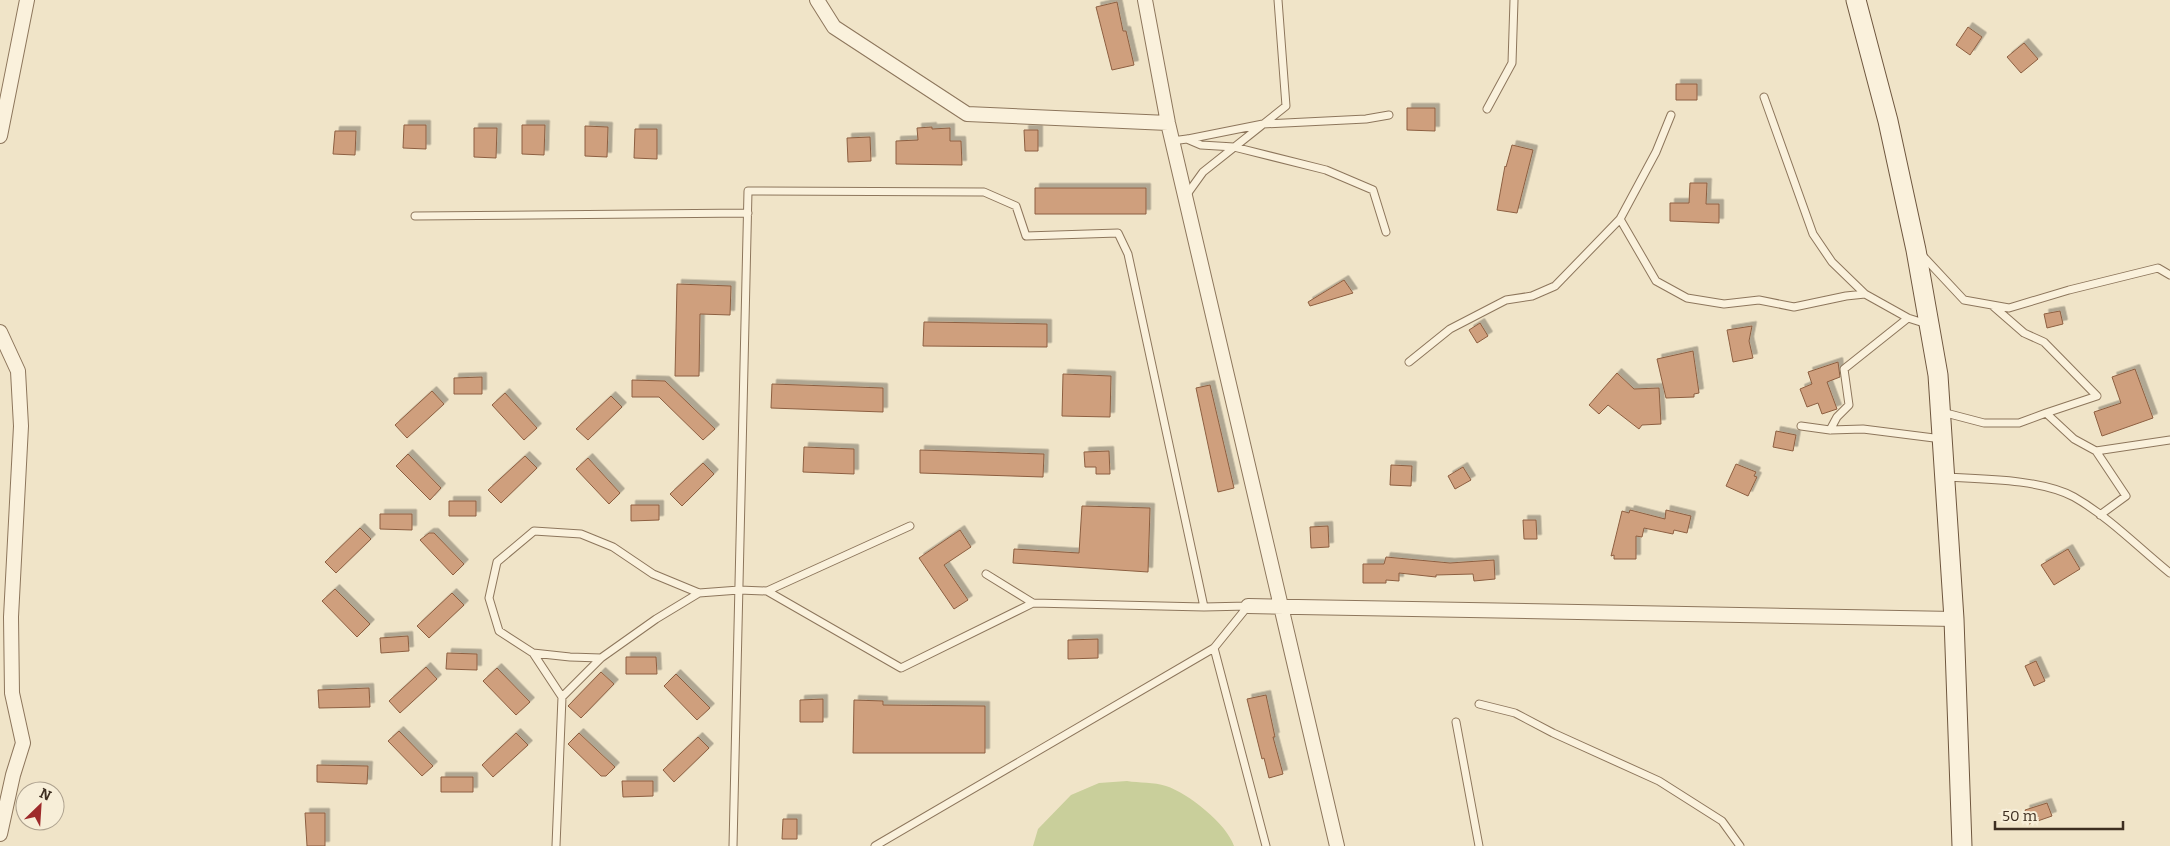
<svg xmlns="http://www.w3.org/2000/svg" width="2170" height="846" font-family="Bitter,serif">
<defs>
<filter id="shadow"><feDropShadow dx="4.5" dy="-4.5" stdDeviation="0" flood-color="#0004"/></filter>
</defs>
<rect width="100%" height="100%" fill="#f0e4c8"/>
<!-- grass -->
<path fill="#c9cf9b" d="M1127,781c12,2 27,1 39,5 22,7 61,38 68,60h-201l5,-17 33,-34 28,-12z"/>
<!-- building -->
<path fill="#cf9f7d" stroke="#8d5f41" filter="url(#shadow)" d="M1117,2l6,29h3l8,34 -22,5 -16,-63z
M1968,27l14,10 -12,18 -14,-10z
M2024,43l14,16 -17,14 -14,-16z
M1676,84h21v16h-21z
M1407,108h28v23l-28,-1z
M404,125h22v24l-23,-1z
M522,125h23l-1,30 -22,-1z
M585,126l23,1 -1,30 -22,-1z
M932,127v2l18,-1v13h11l1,24 -66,-1v-23l22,-1 -1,-12z
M474,128h23l-1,30 -22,-1z
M635,129h22v30l-23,-1z
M1024,130h14v21h-13z
M335,131h21l-1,24 -22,-1z
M870,137l1,24 -23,1 -1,-24z
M1512,145l21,5 -16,63 -20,-3 8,-44 1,1z
M1690,183h17l-1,21h13v19l-49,-2v-18h19z
M1035,188h111v26h-111z
M1344,280l9,13 -43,13 -2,-4z
M677,284l54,2 -1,29 -30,-1 -1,62h-24z
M2060,311l3,13 -16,4 -3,-14z
M924,322l123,2v23l-124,-1z
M1480,323l8,13 -11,7 -8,-13z
M1752,326l-3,15 4,17 -20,4 -6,-32z
M1693,351l6,42 -5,1v3l-28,1 -9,-39z
M1838,362l2,15 -13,5 10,27 -15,5 -4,-11 -11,4 -7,-18 12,-5 -4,-12z
M2135,369l18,49 -51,18 -8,-24 27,-9 -9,-26z
M1617,373l17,16 25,-1 2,36 -19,1 -3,4 -31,-24 -9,9 -10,-9z
M1063,374l48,2 -1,41 -48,-1z
M482,377v17h-28v-16z
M632,380l33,1 50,48 -12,11 -44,-43h-27z
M772,384l111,4v24l-112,-4z
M1210,385l24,103 -16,4 -22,-104z
M432,391l12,13 -37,34 -12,-13z
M505,393l32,35 -13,12 -32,-35z
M611,396l11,11 -34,33 -12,-11z
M1776,431l20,4 -3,16 -20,-4z
M804,447l50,2v25l-51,-2z
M920,450l124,4 -1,23 -123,-4z
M1109,451l1,23h-14v-7h-11l-1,-15z
M408,454l33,34 -11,12 -34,-34z
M525,456l12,12 -36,35 -13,-13z
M588,458l32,35 -11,11 -33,-35z
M703,463l11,11 -32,32 -12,-12z
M1736,464l20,8 -2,4 3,1 -9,19 -22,-10z
M1391,465l21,1 -1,20 -21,-1z
M1463,467l8,13 -16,9 -7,-13z
M449,501h27v15h-27z
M631,505h28v15l-28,1z
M1082,506l68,2 -2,64 -135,-9 1,-14 65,4z
M1630,510l35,9 1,-9 25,6 -4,17 -13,-3 -1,4 -29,-6 -2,9 -6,-1v23h-22v-4l-3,1 11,-45 7,2z
M380,514h32v16l-32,-1z
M1523,520h13l1,19h-13z
M1328,526l1,21 -18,1 -1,-21z
M360,528l11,11 -35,34 -11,-11z
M960,530l11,17 -27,18 24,35 -14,9 -35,-51z
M429,533h5l30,31 -11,11 -33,-35z
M2068,549l12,20 -26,16 -13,-20z
M1386,557l64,6 44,-3 1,19 -21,2 -1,-7 -37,1v2l-37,-4v8l-13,-1v3h-23v-19h21z
M335,589l35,35 -13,13 -35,-36z
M452,593l12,12 -35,33 -12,-12z
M408,636l1,15 -28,2 -1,-15z
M1098,639v19l-30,1v-19z
M447,653l30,1v16l-31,-1z
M626,657h30l1,17h-31z
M2036,661l9,20 -11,5 -9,-20z
M426,667l11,12 -37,34 -11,-12z
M497,668l33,34 -14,13 -33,-34z
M601,672l13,12 -33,34 -13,-12z
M676,674l34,34 -13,12 -33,-34z
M369,688l1,19 -51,1 -1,-18z
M1266,695l9,42h-2l10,37 -14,4 -5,-20 -2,1 -15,-60z
M823,699v23h-23v-22z
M854,700l29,1v4l102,1v47h-132z
M399,731l34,35 -11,10 -34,-35z
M516,733l12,12 -35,32 -11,-12z
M579,733l36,34 -9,9h-5l-33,-32z
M698,737l11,11 -35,34 -11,-12z
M317,765l51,1 -1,18 -50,-2z
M441,777h32v15h-32z
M622,781h31v15l-30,1z
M2047,803l5,13 -23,8 -4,-14z
M305,813h20v33h-18z
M783,819h14v20h-15z"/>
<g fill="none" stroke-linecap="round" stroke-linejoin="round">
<defs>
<path id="service" d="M1764,97l49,137 19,28 33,32
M1487,109l25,-46 2,-63
M1188,139l75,-15 103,-5 23,-4
M1172,141l15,-2 14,6 33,2 92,23 47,20 13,42
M1185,197l18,-25 83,-66 -8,-106
M415,216l333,-3
M1620,219l36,62 31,17 37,6 35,-4 35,7 52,-11 19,-2 43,24 19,6
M1922,255l42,45 45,8 60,-18 89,-22 12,7
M1993,306l31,27 20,9 53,54 -51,17
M1409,362l41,-33 56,-29 26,-4 23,-10 65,-67 36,-67 15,-37
M1942,412l42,11h35l27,-10 28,26 22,12 30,45 -26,19
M1801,426l29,4 33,-1 79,10
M1830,430l7,-13 12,-12 -5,-36 64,-51
M2096,451l74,-11
M1945,477c37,2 96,2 129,20 35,20 65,51 96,76
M986,574l47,29 171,4 44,-1
M767,591l134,77 132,-65
M1214,648l52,198
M533,653l29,44 -6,149
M601,658l-31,-1 -37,-4 -34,-22 -10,-33 8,-36 37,-31 47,3 32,13 40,27 46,19 40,-3 28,1 143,-65
M562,697l39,-39 55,-39 43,-26
M1479,704l36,9 38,20 106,48 63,40 18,25
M1456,722l23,124
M733,846l15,-655 236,1 32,14 10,30 92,-3 10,21 76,353
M875,846l339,-198 34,-42"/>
<path id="minor" d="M817,0l17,27 133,87 201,9
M1145,0l23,123 169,723
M0,136l27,-136
M0,332l18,39 3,55 -10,191 1,76 11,50 -10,32 -13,59
M1248,606l706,13"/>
<path id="secondary" d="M1856,0l32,121 28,129 22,125 16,244 8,227"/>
</defs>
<!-- service casing -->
<use href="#service" stroke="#8d765c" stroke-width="9"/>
<!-- minor casing -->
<use href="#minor" stroke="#8d765c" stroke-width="16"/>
<!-- secondary casing -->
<use href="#secondary" stroke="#6f573f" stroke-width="21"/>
<!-- service -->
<use href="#service" stroke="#faf1dc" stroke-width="7"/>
<!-- minor -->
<use href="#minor" stroke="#faf1dc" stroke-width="14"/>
<!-- secondary -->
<use href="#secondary" stroke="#faf1dc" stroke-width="19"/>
</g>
<!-- north arrow -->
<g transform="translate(40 806) rotate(25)"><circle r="24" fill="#f7eed8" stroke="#ada18e"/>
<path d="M0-4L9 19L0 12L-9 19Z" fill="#9e2a2b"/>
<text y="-8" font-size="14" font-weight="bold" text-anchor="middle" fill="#3d2e20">N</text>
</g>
<!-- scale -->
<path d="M1995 821v8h128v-8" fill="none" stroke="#3d2e20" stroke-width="2.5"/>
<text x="2002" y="821" font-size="15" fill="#3d2e20" stroke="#f7eed8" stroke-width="4" paint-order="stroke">50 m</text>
</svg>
